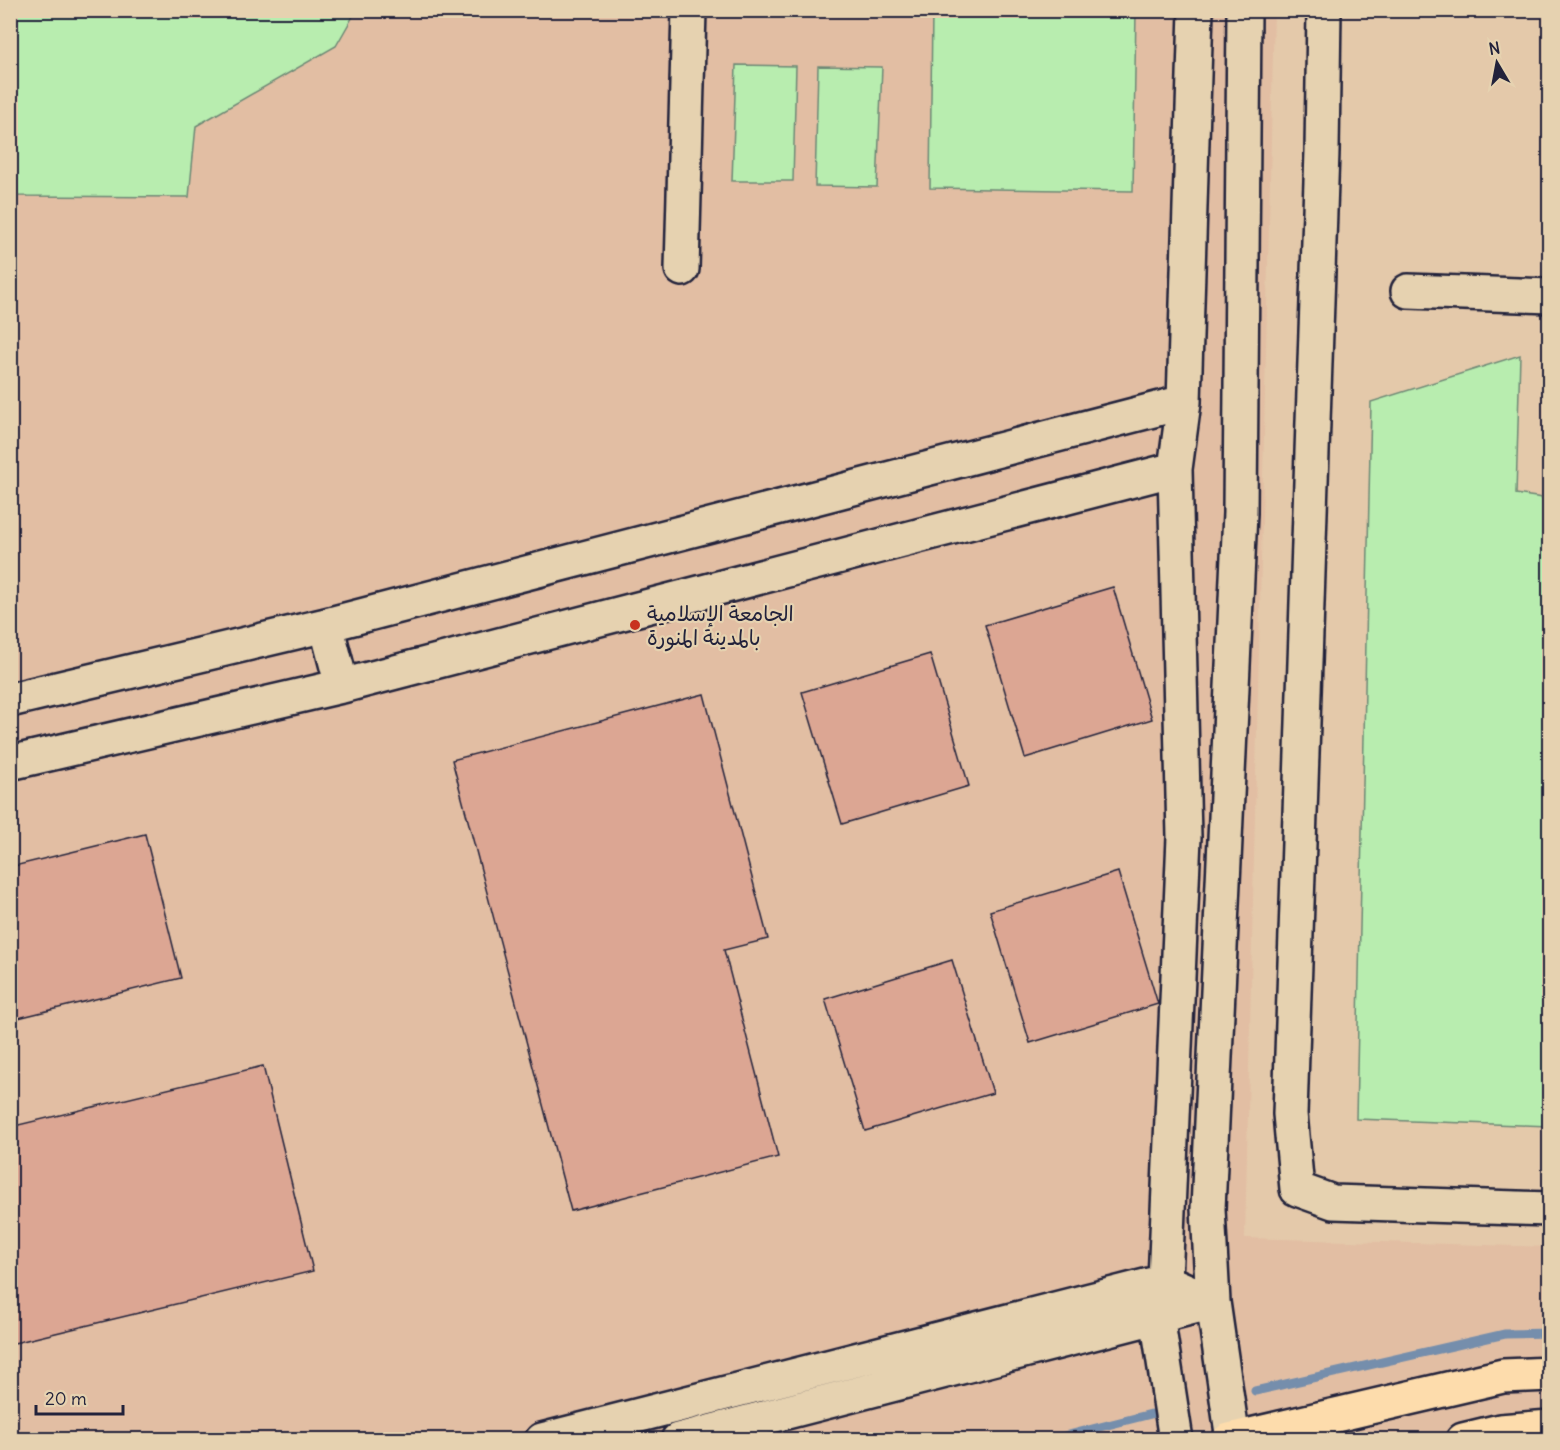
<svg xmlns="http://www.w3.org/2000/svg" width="1560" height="1450" font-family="Delius,'Playpen Sans Arabic',sans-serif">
<rect width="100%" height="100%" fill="#e4c9aa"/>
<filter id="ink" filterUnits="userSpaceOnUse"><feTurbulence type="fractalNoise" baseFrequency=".0167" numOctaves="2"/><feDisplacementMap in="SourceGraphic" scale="12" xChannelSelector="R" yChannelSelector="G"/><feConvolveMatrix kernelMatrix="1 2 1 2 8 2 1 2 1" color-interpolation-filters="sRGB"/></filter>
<g filter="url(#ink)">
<!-- built -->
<path fill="#e2bea3" d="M10,11h1264l-29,1227 304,9v192h-1538z"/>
<!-- green -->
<path fill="#b8edaf" stroke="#6d8875" stroke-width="1.5" d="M10,11l1,-1 345,1 -20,35 -140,80 -7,71 -176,-1 -3,-29z
M932,11h204l-3,180 -203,-3z
M736,65l60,1 -3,115h-61z
M818,66l64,1 -5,120 -62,-1z
M1520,355l-4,139 34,5 -1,627 -193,-7 15,-717z"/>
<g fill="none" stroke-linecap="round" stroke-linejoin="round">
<!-- stream -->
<path stroke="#758eac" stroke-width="9" d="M1255,1391l250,-57 45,-1
M1049,1440l102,-26"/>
</g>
<!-- building -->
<path fill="#dca693" stroke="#22223b" stroke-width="1.5" d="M1113,587l39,132 -127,39 -40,-133z
M930,654l39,132 -127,38 -40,-132z
M704,694l64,245 -44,11 54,207 -207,54 -119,-451z
M145,834l36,144 -171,42v-153z
M1118,872l40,132 -128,39 -40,-132z
M952,960l41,133 -128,38 -40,-132z
M263,1066l50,205 -303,73v-217z"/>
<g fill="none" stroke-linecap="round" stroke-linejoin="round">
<defs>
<path id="minor" d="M1324,10l-2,141 -32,963 7,75 36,13 217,7
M682,269l7,-259
M1408,291l142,5
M326,625l16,61
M10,700l316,-75 858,-223
M10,763l332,-77 833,-217
M542,1440l623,-159 48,21 -535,138
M1176,1440l-19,-124 8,-35 19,-444 -9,-368 9,-67 12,-392
M1233,1440l-20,-138 -5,-93 32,-696 4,-503"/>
<path id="major" d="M1229,1440l274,-64 47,-2
M1463,1440l37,-9 50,-4"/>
</defs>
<!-- minor casing -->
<use href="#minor" stroke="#22223b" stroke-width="38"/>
<!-- major casing -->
<use href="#major" stroke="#22223b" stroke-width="38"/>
<!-- minor -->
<use href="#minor" stroke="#e6d2b0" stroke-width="33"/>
<!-- major -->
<use href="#major" stroke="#fddcac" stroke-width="33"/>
</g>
</g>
<!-- markers -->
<circle fill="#c8321e" stroke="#e6d2b0" stroke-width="2" cx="635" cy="625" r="6"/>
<g text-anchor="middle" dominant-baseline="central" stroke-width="4.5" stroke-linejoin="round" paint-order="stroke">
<!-- poi labels -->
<g font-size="21" fill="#22223b" stroke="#e6d2b0" text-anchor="start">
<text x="647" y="613">الجامعة الإسلامية<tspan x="647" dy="24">بالمدينة المنورة</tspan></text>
</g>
</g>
<!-- margin -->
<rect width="1560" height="1450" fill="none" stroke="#e6d2b0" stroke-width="36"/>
<rect x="18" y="18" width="1524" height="1414" fill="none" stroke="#22223b" stroke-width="2" filter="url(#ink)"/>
<!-- north arrow -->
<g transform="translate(1497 63) rotate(350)" stroke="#e6d2b0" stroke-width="4.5" paint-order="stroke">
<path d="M0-4.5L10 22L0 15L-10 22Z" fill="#22223b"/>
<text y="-9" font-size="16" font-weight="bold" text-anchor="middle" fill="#22223b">N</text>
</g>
<!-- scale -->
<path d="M36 1405v9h87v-9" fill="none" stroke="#22223b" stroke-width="3"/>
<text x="45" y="1405" font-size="18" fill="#22223b" stroke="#e6d2b0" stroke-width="4.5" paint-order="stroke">20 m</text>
</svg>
